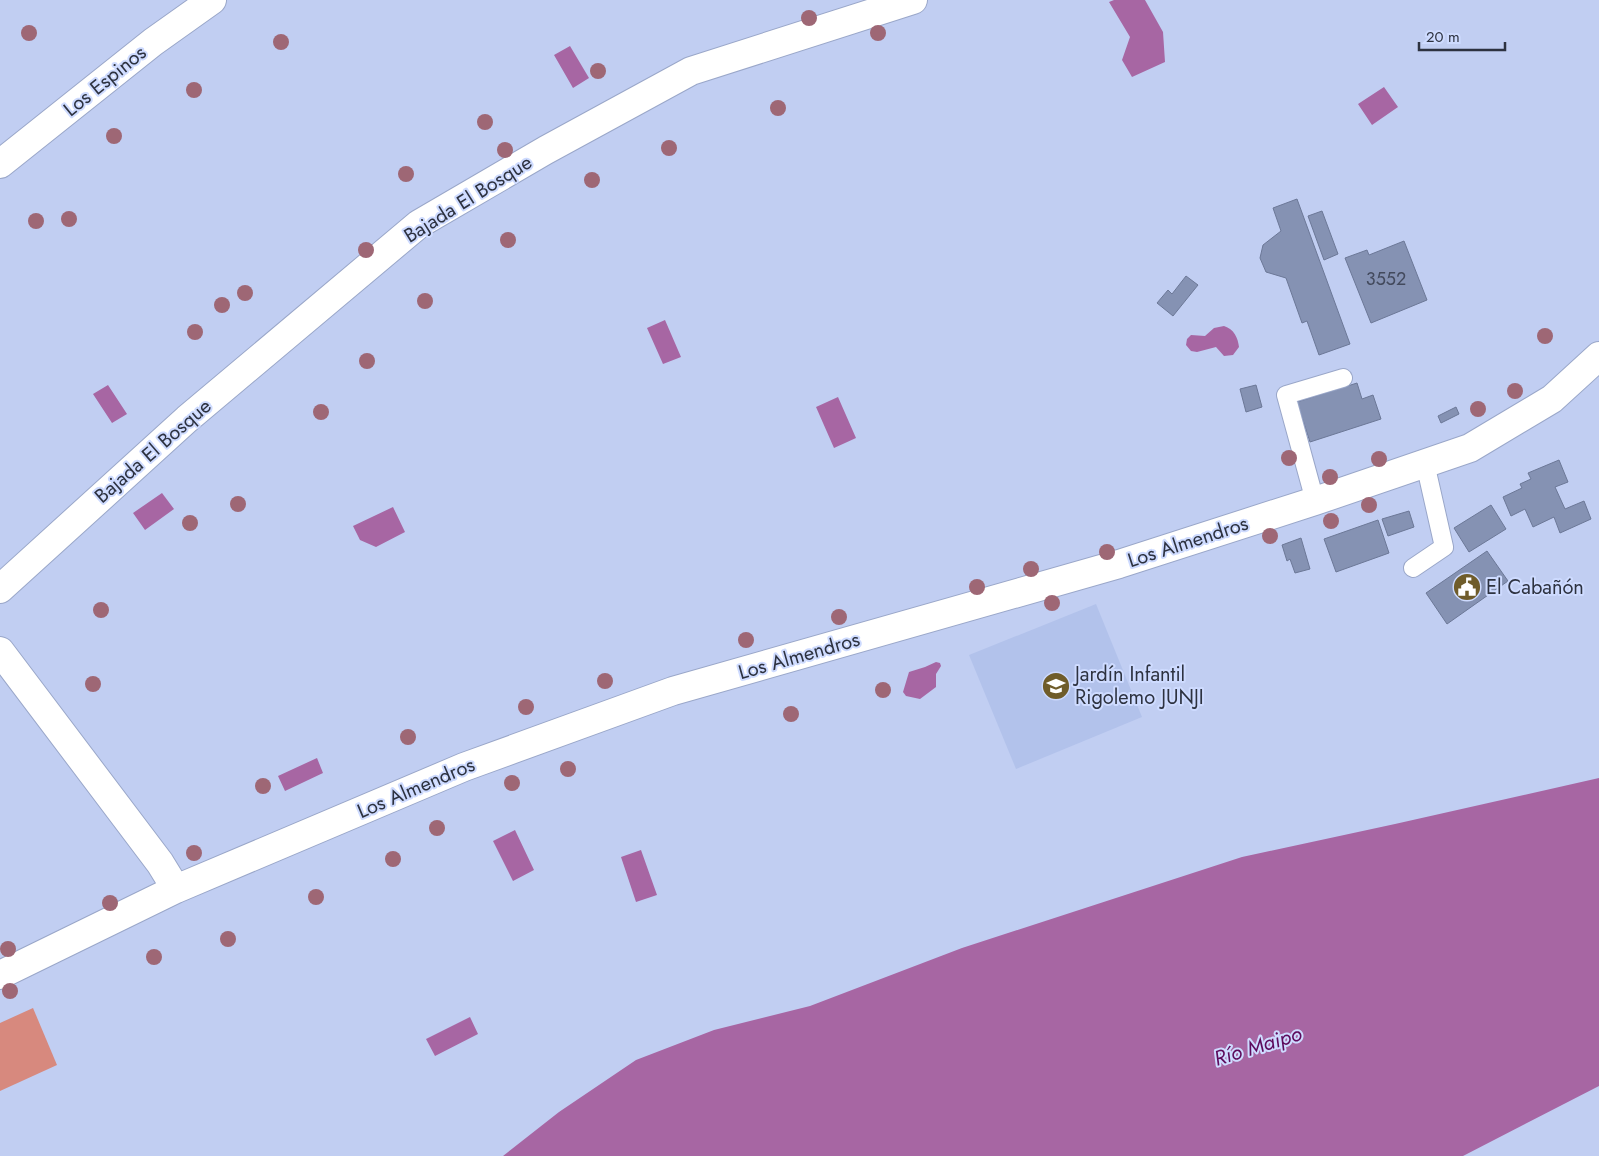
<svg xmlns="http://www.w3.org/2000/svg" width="1599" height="1156" font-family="Jost,sans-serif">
<rect width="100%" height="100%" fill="#c1cef2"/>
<!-- built -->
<path fill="#b2c2eb" d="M1096,604l46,113 -126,52 -47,-114z"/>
<!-- green -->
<path fill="#d7897e" d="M33,1008l24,57 -57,26v-68z"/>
<!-- water -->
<path fill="#a766a3" d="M1114,0h31l18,32 2,30 -33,15 -10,-17 8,-23 -21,-35z
M570,46l19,32 -16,10 -19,-33z
M1384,87l14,20 -26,18 -14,-21z
M665,320l16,37 -18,7 -16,-36z
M1224,326c10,3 14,12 15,21l-6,8 -9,1 -8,-9 -19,5 -6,-1 -5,-6 1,-6 4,-4 14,1 9,-8z
M108,385l19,29 -15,9 -19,-29z
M838,397l18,41 -22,10 -18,-41z
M162,493l12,16 -29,21 -12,-17z
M393,507l12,25 -29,15 -16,-7 -7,-14z
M936,662l4,1 1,3 -5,8v13l-16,12 -14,-3 -3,-4 6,-20 16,-5z
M317,758l6,15 -38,18 -7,-15z
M1599,778v308l-136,70h-960l56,-44 77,-52 78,-30 96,-24 152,-58 280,-91 153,-33z
M515,830l19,40 -21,11 -20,-40z
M641,850l16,45 -21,7 -15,-45z
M470,1017l8,17 -43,22 -9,-17z"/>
<!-- building -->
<path fill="#8592b3" stroke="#6c7897" d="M1297,199l53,145 -31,11 -12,-34 -5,2 -16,-45 -20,-6 -6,-14 3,-13 18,-14 -8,-23z
M1322,211l16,43 -14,6 -16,-44z
M1404,241l23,59 -56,23 -26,-65 22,-8 2,5z
M1186,276l12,9 -25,31 -16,-13 11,-13 4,4z
M1357,383l5,16 11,-4 8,24 -71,23 -13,-40z
M1256,385l6,22 -16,5 -6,-23z
M1456,407l3,7 -18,9 -3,-7z
M1559,460l9,22 -13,5 10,22 19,-8 7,18 -31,14 -6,-16 -21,10 -8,-18 -14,7 -8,-19 19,-9 -2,-4 11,-5 -3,-6z
M1491,505l15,24 -37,23 -15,-24z
M1409,511l5,16 -26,9 -6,-17z
M1378,520l11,33 -53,19 -12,-33z
M1301,538l9,31 -15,4 -5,-14 -3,2 -5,-16z
M1487,551l21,30 -61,43 -21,-31z"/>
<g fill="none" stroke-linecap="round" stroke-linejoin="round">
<defs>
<path id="lane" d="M1315,501l-29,-106 57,-17
M1413,568l31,-21 -19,-84"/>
<path id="street" d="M0,164l153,-122 59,-42
M0,589l187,-170 232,-195 127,-74 145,-79 222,-71
M0,651l160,212 16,26
M0,975l176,-86 288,-122 209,-76 446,-127 196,-63 155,-53 82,-49 47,-43"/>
</defs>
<!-- lane casing -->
<use href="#lane" stroke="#9aa7c9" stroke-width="20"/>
<!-- street casing -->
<use href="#street" stroke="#9aa7c9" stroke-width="30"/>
<!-- lane -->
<use href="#lane" stroke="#fff" stroke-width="18"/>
<!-- street -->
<use href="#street" stroke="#fff" stroke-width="28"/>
</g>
<!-- trees -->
<g fill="#9e6775">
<circle cx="809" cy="18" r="8"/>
<circle cx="29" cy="33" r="8"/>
<circle cx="878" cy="33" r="8"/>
<circle cx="281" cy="42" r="8"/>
<circle cx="598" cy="71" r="8"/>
<circle cx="194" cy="90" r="8"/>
<circle cx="778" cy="108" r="8"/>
<circle cx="485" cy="122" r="8"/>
<circle cx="114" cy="136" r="8"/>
<circle cx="669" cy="148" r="8"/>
<circle cx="505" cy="150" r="8"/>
<circle cx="406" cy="174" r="8"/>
<circle cx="592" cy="180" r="8"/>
<circle cx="69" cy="219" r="8"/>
<circle cx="36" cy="221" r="8"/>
<circle cx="508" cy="240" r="8"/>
<circle cx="366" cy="250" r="8"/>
<circle cx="245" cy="293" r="8"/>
<circle cx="425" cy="301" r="8"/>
<circle cx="222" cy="305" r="8"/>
<circle cx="195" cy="332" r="8"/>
<circle cx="1545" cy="336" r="8"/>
<circle cx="367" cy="361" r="8"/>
<circle cx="1515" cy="391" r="8"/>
<circle cx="1478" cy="409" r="8"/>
<circle cx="321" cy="412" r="8"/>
<circle cx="1289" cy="458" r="8"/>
<circle cx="1379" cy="459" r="8"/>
<circle cx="1330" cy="477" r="8"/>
<circle cx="238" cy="504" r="8"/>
<circle cx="1369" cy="505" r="8"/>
<circle cx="1331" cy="521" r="8"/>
<circle cx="190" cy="523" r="8"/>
<circle cx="1270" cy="536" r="8"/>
<circle cx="1107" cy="552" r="8"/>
<circle cx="1031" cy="569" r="8"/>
<circle cx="977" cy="587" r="8"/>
<circle cx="1052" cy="603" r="8"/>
<circle cx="101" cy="610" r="8"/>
<circle cx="839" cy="617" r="8"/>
<circle cx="746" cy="640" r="8"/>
<circle cx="605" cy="681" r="8"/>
<circle cx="93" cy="684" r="8"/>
<circle cx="883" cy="690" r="8"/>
<circle cx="526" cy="707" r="8"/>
<circle cx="791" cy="714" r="8"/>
<circle cx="408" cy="737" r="8"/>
<circle cx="568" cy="769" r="8"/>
<circle cx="512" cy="783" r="8"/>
<circle cx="263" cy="786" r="8"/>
<circle cx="437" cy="828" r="8"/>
<circle cx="194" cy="853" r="8"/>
<circle cx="393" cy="859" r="8"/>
<circle cx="316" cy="897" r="8"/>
<circle cx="110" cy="903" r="8"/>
<circle cx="228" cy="939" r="8"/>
<circle cx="8" cy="949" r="8"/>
<circle cx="154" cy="957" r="8"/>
<circle cx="10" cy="991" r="8"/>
</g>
<!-- icons -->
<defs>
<symbol id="civic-disc" viewBox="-11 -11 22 22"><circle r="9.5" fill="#6f5c2a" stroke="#cedbff"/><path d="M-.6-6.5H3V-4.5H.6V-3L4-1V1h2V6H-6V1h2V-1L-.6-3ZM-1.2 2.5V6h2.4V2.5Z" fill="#fff"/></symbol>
<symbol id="school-disc" viewBox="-11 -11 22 22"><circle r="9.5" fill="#6f5c2a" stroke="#cedbff"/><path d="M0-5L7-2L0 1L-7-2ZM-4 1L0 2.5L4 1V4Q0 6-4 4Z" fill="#fff"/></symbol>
</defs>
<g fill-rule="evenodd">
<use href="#civic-disc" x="1451" y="571" width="32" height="32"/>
<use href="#school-disc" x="1040" y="670" width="32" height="32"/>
</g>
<g text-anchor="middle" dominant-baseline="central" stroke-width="4" stroke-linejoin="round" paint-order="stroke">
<!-- number labels -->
<g font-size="18" fill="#434a5d">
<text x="1386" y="279">3552</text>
</g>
<!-- street labels -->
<g font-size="20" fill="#2d3240" stroke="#cedbff">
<text transform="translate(105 81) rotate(-39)">Los Espinos</text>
<text transform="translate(468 199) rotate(-32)">Bajada El Bosque</text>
<text transform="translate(153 451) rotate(-41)">Bajada El Bosque</text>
<text transform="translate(1188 542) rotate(-18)">Los Almendros</text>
<text transform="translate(799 656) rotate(-16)">Los Almendros</text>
<text transform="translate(416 788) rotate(-23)">Los Almendros</text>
</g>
<!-- poi labels -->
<g font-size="20" fill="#2d3240" stroke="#cedbff" text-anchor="start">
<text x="1486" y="587">El Cabañón</text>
<text x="1075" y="674">Jardín Infantil<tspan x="1075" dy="23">Rigolemo JUNJI</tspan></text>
</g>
<!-- water labels -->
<g font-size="21" font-style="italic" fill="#5d0a5c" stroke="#cedbff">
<text transform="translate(1258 1046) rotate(-17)">Río Maipo</text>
</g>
</g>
<!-- scale -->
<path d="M1419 42v8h86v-8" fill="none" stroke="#2d3240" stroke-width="2.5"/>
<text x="1426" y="42" font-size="15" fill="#2d3240" stroke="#cedbff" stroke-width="4" paint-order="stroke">20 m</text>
</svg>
